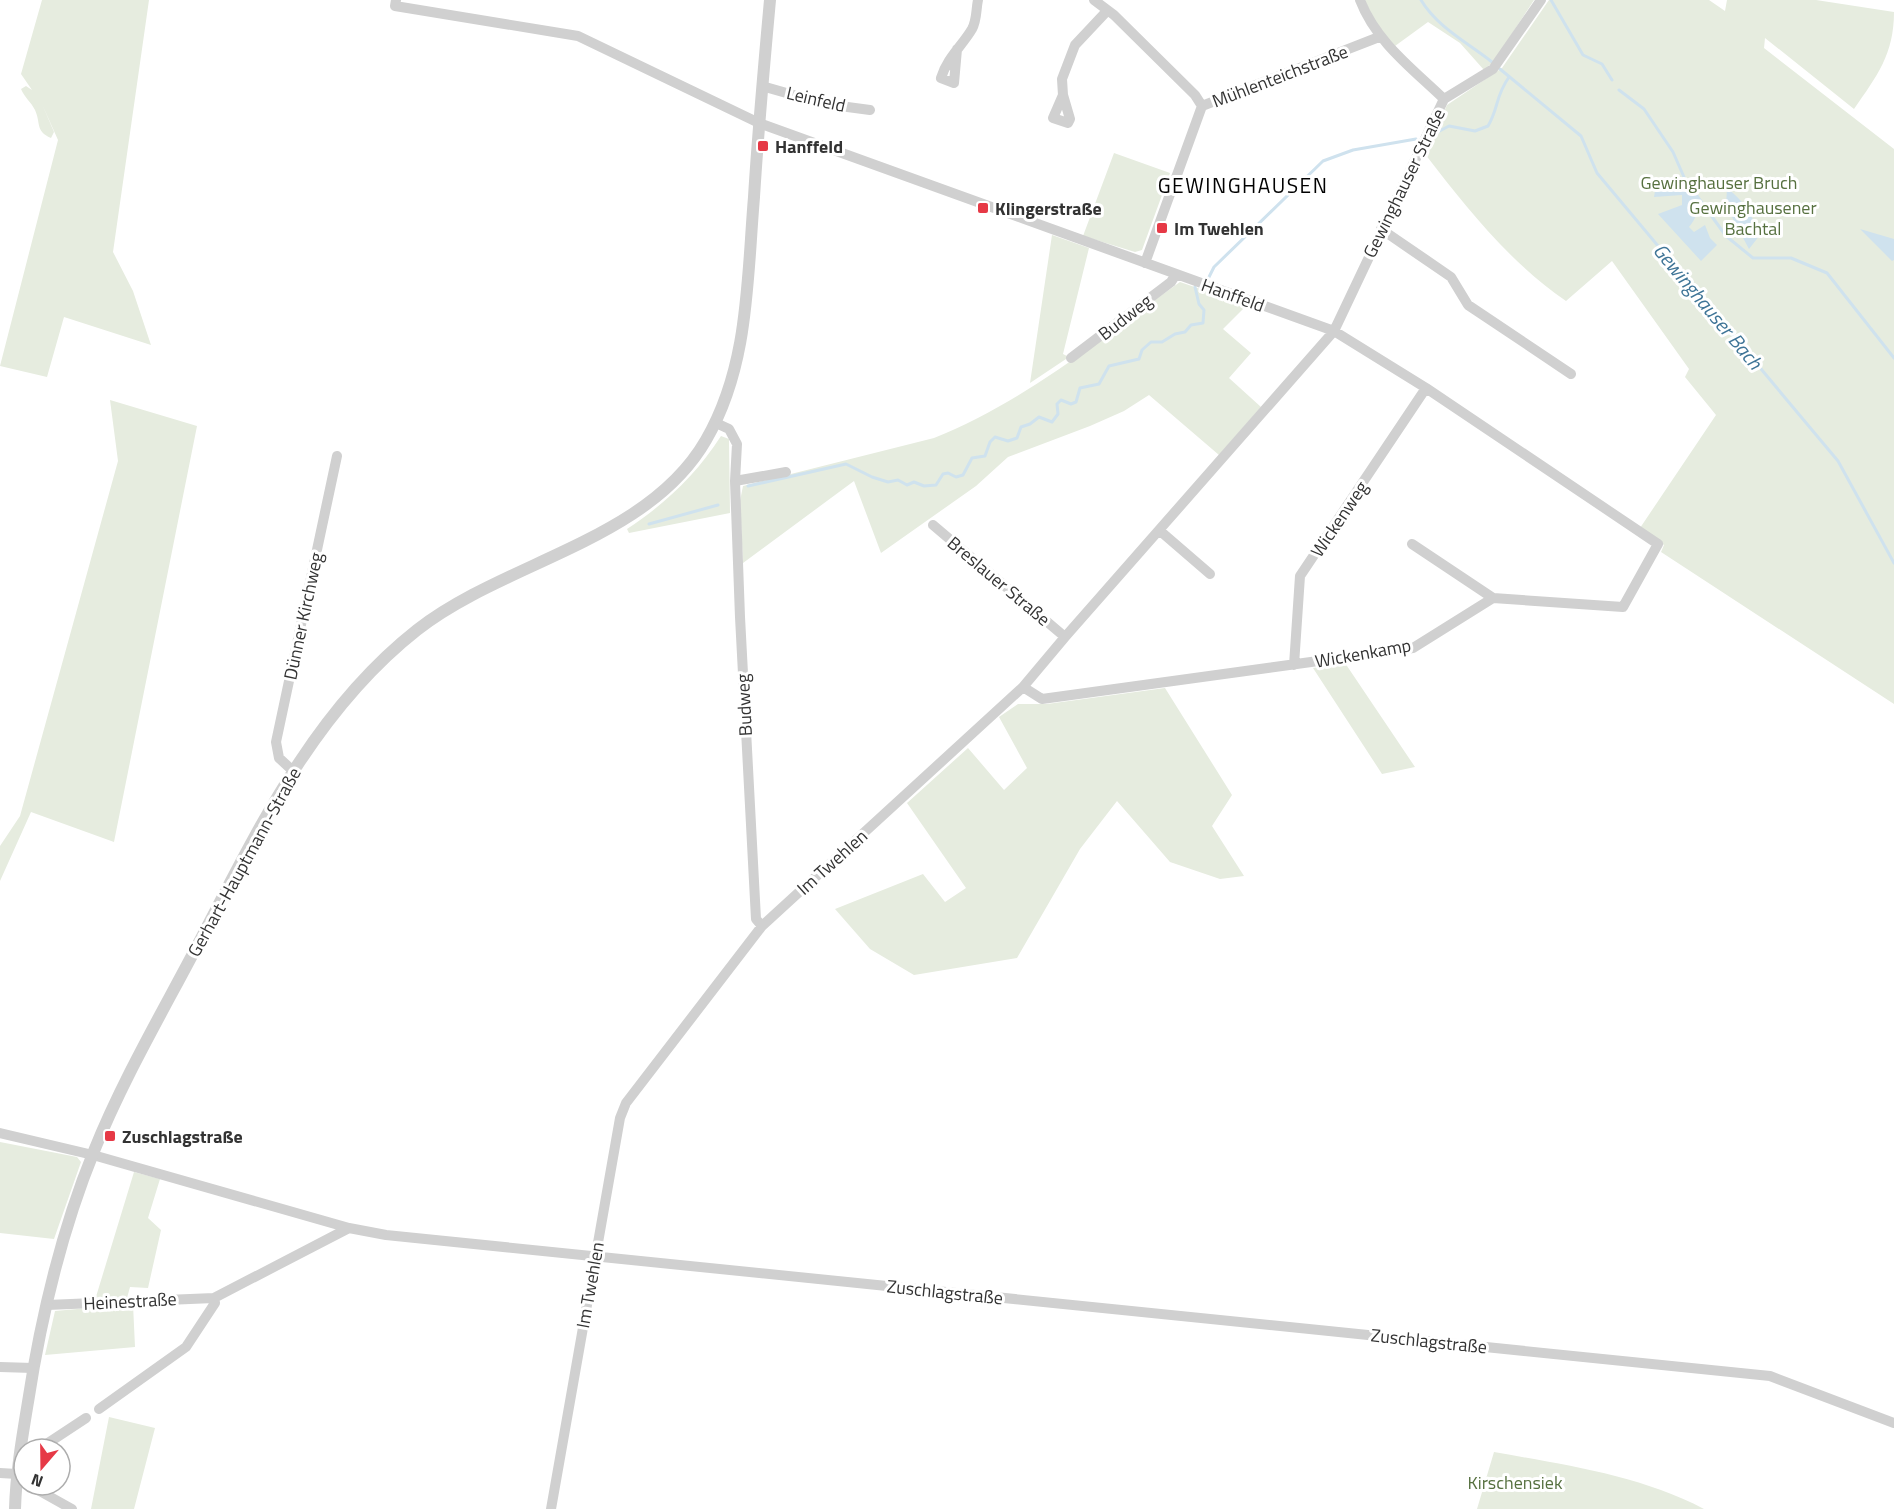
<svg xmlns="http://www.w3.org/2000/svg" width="1894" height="1509" font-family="'Titillium Web',sans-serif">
<rect width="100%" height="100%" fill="#fff"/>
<!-- green -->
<path fill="#e6ecdf" d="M42,0h107l-36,252 20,39 18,54 -87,-28 -17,60 -47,-11 58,-226 -16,-36 12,28 -3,6c-16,-7 -10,-15 -16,-28 -4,-8 -10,-12 -14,-21l5,-3 6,4 -11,-16z
M1365,0h169l-40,61 -10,9 -24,-27 -32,-21 -33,24 -17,-16z
M1549,0h160l16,11 2,-11h89l78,12c0,42 -17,64 -40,97l-89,-71 -1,10 130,101v555l-233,-152 3,-7 -24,-17 76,-113 -31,-38 4,-8 -77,-108 -46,40c-56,-38 -100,-94 -141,-147l22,-49 55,-37z
M1114,153l56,20 -28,77 -7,2 -52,-16z
M1052,235l37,13 -26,106 6,3 -39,26z
M1180,282l67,23 -24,24 28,24 -22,25 32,29 -42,48 -70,-60 -25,16 -34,15 -82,31 -32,29 -95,67 -27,-72 -111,82 -3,-62 3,-15 191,-48c91,-36 167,-100 246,-156z
M110,400l87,26 -83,416 -83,-30 -31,69v-35l20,-30 98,-355z
M721,436l8,3 1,74 -101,20 -2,-4c38,-25 69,-54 94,-93z
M1345,663l70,104 -33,7 -69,-106z
M1165,688l67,107 -20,31 32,50 -24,3 -50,-17 -53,-61 -37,48 -63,109 -103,17 -44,-26 -35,-40 88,-35 22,28 21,-14 -59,-85 61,-55 36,42 23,-22 -28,-51 19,-13h29z
M0,1142l77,15 4,5 -27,77 -54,-6z
M134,1172l26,7 -12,39 13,12 -13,58 -18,-1 -3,11 -32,2z
M133,1304l2,43 -90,8 10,-44z
M109,1417l46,11 -21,81h-43z
M1494,1452c71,13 145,23 210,57h-227z"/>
<!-- water -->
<path fill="#cfe2ee" d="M1678,179l18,5c4,17 4,30 -7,43l5,5 11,-7 5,13 7,7 -16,16 -43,-47 24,-9v-10l-28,2 2,-12z
M1727,188c17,13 25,27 33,47l-11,14 -23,-43z
M1860,229l34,10v21l-2,1z"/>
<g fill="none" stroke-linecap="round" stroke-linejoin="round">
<!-- stream -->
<path stroke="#cfe2ee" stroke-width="3" d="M1421,0c16,27 47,43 71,62
M1551,0l32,55 19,9 10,16
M1500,69l81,67 16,37 241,288 56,102
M1619,90l25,19 29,43 14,32
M1434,134l15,-8 26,5 13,-5c11,-19 7,-29 21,-49
M1697,196l29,40 27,22h38l36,15 67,85
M1207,281l7,-14 109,-106 30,-11 63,-11
M748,486l98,-22 26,13 16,5 10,-2 9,5 7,-3 10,4 12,-1 7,-11 5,-1 8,4 7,-2 9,-17 13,-2 5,-14 5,-5 13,4 9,-3 4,-11 9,-3 9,-7 13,5 6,-8 -1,-10 4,-4 10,4 5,-2 4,-14 19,-4 10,-18 30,-7 3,-9 9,-8h11l13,-8 10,-2 6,-7 12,-2 1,-13 -5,-6 -4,-17
M649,524l69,-19"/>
<!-- minor -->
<path stroke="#d0d0d0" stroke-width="10" d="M396,0l-1,6 183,30 181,87 575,208 92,57 232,156 -35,63 -130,-9 -80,50 -371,51 -19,-12
M1094,0l20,15 81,80 7,11
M1360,0c16,42 53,69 84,99
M957,49l-3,34 -13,-5c6,-20 21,-32 31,-49 5,-9 4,-20 6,-29
M762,86l63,18 45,6
M1063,95l7,24 -2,4 -15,-5 10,-23 -1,-16 13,-34 31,-33
M1381,229l70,48 17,28 103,69
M1145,263l57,-157 177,-69
M1071,358l100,-76 5,-8
M716,423l13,6 8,15 -2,37 5,136 16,302 6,7
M735,481l51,-9
M933,525l132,112
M1159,530l51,44
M1412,544l81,54
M1294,665l6,-89 126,-188
M292,770l-13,-12 -3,-16 61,-286
M0,1133l93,22 256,73 37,7 1384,141 124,47
M47,1305l167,-7 135,-70
M0,1367l33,1
M99,1409l87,-62 29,-44 -1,-5
M39,1449l47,-31
M0,1473l17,1
M29,1485l43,24
M551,1509l69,-391 6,-15 136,-177 261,-239 42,-50 269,-306 110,-232 49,-30 48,-69"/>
<!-- tertiary -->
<path stroke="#d0d0d0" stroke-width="12" d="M15,1509c1,-36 7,-71 13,-107 13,-85 33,-170 66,-251 31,-77 75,-150 113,-224 56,-108 112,-220 210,-297 88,-69 231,-89 289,-190 43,-74 41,-160 48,-243 4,-66 10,-131 16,-197"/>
</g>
<!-- markers -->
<g fill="#e63946" stroke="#fff" stroke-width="2">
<rect x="757" y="140" width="12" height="12" rx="3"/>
<rect x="977" y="202" width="12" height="12" rx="3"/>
<rect x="1156" y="222" width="12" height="12" rx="3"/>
<rect x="104" y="1130" width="12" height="12" rx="3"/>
</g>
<g text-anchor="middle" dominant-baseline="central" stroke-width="6" stroke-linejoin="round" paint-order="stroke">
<!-- street labels -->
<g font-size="18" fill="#333" stroke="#fff">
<text transform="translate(1280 76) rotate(-21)">Mühlenteichstraße</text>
<text transform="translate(816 99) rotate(13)">Leinfeld</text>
<text transform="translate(1404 183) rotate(-64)">Gewinghauser Straße</text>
<text transform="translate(1233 295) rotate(20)">Hanffeld</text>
<text transform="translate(1125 317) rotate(-38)">Budweg</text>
<text transform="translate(1339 519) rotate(-56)">Wickenweg</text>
<text transform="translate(999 581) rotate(40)">Breslauer Straße</text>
<text transform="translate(303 616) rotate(-78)">Dünner Kirchweg</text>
<text transform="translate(1363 653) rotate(-10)">Wickenkamp</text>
<text transform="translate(744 705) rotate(-93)">Budweg</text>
<text transform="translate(244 862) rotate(-61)">Gerhart-Hauptmann-Straße</text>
<text transform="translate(832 862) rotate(-42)">Im Twehlen</text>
<text transform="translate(590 1285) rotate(-80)">Im Twehlen</text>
<text transform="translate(945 1292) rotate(6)">Zuschlagstraße</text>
<text transform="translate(130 1301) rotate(-3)">Heinestraße</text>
<text transform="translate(1429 1341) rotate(6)">Zuschlagstraße</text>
</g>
<!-- poi labels -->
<g font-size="18" font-weight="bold" fill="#333" stroke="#fff" text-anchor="start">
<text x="775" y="146">Hanffeld</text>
<text x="995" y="208">Klingerstraße</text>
<text x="1174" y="228">Im Twehlen</text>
<text x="122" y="1136">Zuschlagstraße</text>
</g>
<!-- park labels -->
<g font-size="18" fill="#56703f" stroke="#fff">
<text x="1719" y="182">Gewinghauser Bruch</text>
<text x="1753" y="207">Gewinghausener<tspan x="1753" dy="21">Bachtal</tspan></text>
<text x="1515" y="1482">Kirschensiek</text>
</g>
<!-- water labels -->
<g font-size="20" font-style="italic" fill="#3f7597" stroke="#fff">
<text transform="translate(1708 306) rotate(50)">Gewinghauser Bach</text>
</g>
<!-- quarter labels -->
<g font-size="21" letter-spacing="1.5" fill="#000" stroke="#fff">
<text x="1243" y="185">GEWINGHAUSEN</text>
</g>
</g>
<!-- north arrow -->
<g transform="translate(42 1467) rotate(200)"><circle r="28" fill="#ffffff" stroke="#adadad" stroke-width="1.5"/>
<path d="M0-4.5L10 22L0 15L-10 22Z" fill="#e63946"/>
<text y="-9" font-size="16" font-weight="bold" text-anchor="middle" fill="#333333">N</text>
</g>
</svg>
